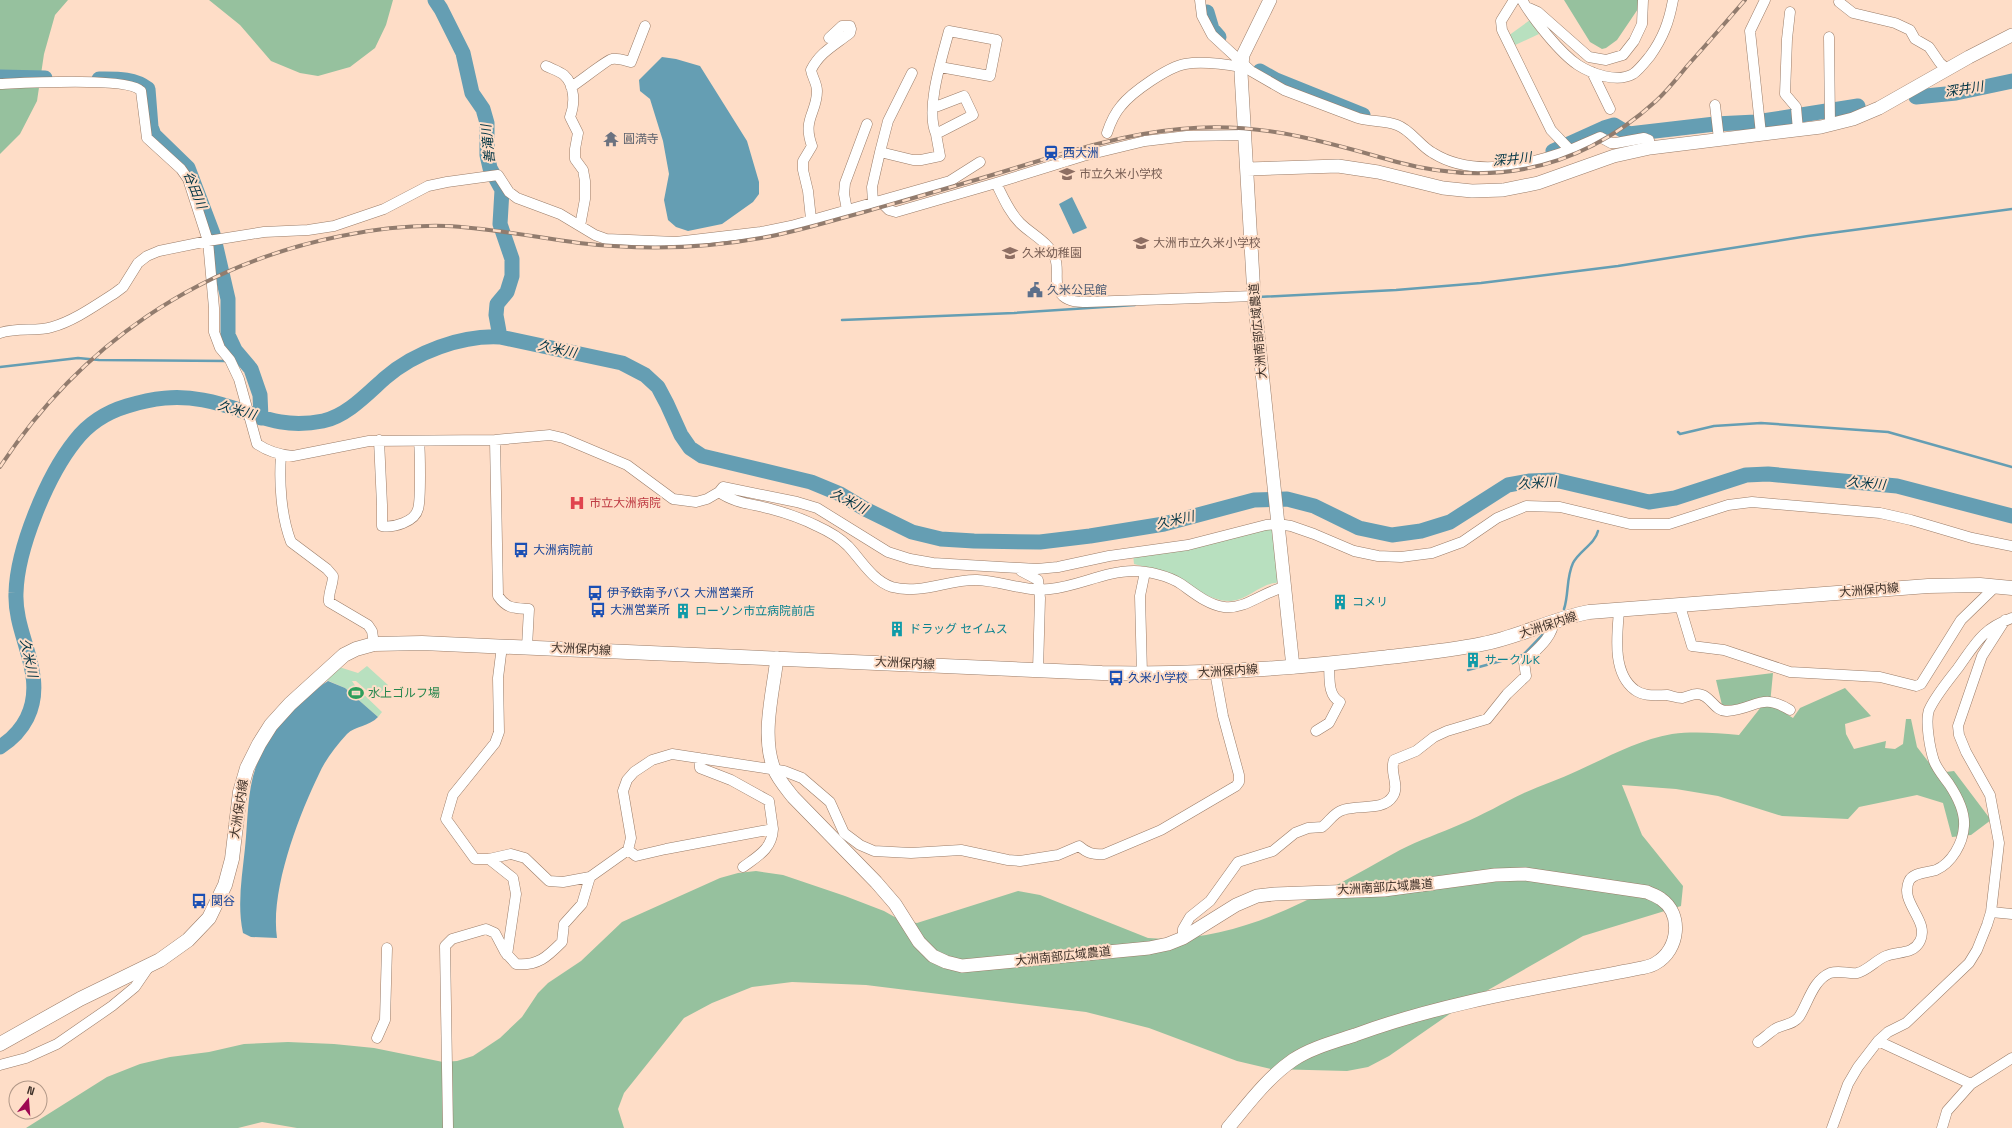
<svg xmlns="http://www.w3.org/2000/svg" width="2012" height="1128" font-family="'Space Grotesk','Noto Sans JP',sans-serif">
<rect width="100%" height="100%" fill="#feddc7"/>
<!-- green -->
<path fill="#b8e0bf" d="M1530,20l9,14 -26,12 -5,-10z
M1272,527l8,53 -4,3c-16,1 -28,17 -45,18 -24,1 -43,-20 -64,-29 -11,-4 -23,-5 -33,-8l-1,-10z
M367,666l21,19 -13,13 -19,-17h-4l4,6 26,25 -4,5 -33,-29 -23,-10 17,-11 19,6z"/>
<!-- forest -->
<path fill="#96c19e" d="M0,0h68l-13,15 -11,39 -7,47 -17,33 -20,20z
M209,0h184l-7,25 -11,23 -25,19 -32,9 -18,-3 -29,-12 -31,-36z
M1564,0h80l-27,40 -11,8 -4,1 -12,-7z
M1773,673l-3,31 23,14 7,-10 45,-20 26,28 -26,8 1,10 8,15 32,-8 -1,7 10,1 8,-5 3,-25h5l6,28 20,26 17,-2 37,49 -20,15 -19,2 -9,-34 -26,-8 -58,12 -11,12 -66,-3 -64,-20 -42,-7 -54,-4 20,50 41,51 -2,20 -98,30 -116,66 -78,54 -21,11 -21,4 -76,-2 -34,-8 -88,-33 -63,-16 -220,-27 -74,-3 -40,5 -40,16 -28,15 -60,75 -6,16 6,19h-327l-35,-6 -24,6h-212l81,-51 33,-13 30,-7 39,-5 35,-8 44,-2 46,2 40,4 69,14 14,-1 16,-5 27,-18 22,-21 16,-24 10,-10 33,-22 41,-39 98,-44 18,-5 18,-2 27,4 62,21 39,15 16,9 17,3 101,-32 22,4 108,43c92,7 174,-45 252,-88 19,-10 41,-17 61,-26 22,-9 42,-21 63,-31 18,-8 36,-14 53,-22 31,-14 61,-31 95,-37 22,-3 44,-1 67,1l22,-28 -39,-2 -6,-25z"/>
<!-- water -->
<path fill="#659eb3" d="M662,57l14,2 24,7 47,75 12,41v12l-6,8 -31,22 -34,7 -12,-4 -8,-7 -4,-20 5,-26 -6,-33 -13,-42 -10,-8 -1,-11z
M1072,197l15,31 -14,6 -14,-30z
M328,681l17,7 33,29c-8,9 -23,9 -31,17 -11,12 -22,26 -28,40 -21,43 -49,117 -42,164l-26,-1 -8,-4c-6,-28 -1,-56 2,-85 3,-27 2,-59 12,-84 14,-34 40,-63 71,-83z"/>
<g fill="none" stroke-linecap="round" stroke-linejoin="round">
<!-- stream -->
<path stroke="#659eb3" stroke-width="2.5" d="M1258,297l138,-7 85,-7 137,-17 190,-30 204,-27
M842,320l172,-7 121,-8
M234,360l7,-3
M0,367l78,-9 21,2 128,1
M1678,432l2,2 34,-8 47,-3 127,9 124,35
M1604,496l1,-3
M1564,609c5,-15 2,-31 9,-46 6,-12 22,-19 25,-32
M1468,670l55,-15 24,-25"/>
<!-- river -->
<path stroke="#659eb3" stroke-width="15" d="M435,0l6,9 22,44 9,40 11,16 4,14v32l3,13 12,22 -2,34 12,35v17l-5,16 -10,12 -1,11 4,22
M1207,12l5,17 7,8
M1260,71l16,9 87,35
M0,77l45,1
M99,79c17,0 35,-1 49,10l3,38 3,8 34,33 25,66 15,65v36l7,15 16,19 9,26 1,23
M1916,97l40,-4 56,-12
M1553,151l51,-23 10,-3 15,9 86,-10 41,-2 102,-16
M0,747c11,-7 21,-17 27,-29 21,-43 -13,-82 -11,-125 1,-44 31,-117 59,-152 13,-17 32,-29 52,-35 26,-8 49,-11 76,-6 46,8 69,31 120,21 24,-5 45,-28 62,-43 30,-26 77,-43 115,-41l122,26 23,12 13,12 9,17 14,31 9,13 12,8 109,26 29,12 25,15 47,23 29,7 33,2 66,1 50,-6 74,-12 90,-24 33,-1 27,7 45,22 33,7 29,-4 29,-9 58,-37 22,-4 25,-1 94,22 26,-4 71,-23 22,-1 129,12 115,30"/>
<defs>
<path id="minor" d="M1200,0l2,16 10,19 39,36 33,19 74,28c13,4 26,2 39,7 14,5 23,21 36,28 40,25 96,12 137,-3
M1514,0l-13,21 1,9 49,100 19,20 30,-13 11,6h5l28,-5 5,2 1,8
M1522,0c11,19 38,53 56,65 14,9 39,18 55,9 6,-4 12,-12 17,-18 13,-18 19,-34 23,-56
M1839,2l14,11 42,10 15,7 5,9 14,8 11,16 7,6
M1529,8l9,4 51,45 17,3 17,-5 11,-14 8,-17 1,-24
M1790,12l-3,27 -2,55 11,13 2,23
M1829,37l1,88
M546,66c6,3 13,5 18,9 11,10 11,29 6,42l8,16 -3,16v10l8,11 2,11v18l-5,27
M1592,72l18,37
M912,73l-24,48 -8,31 33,8h8l19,-4 -4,-22 37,-19 -9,-19 -26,10h-5
M0,84c23,-1 129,-7 141,7l6,47 34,31 7,10 20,62 6,67v24l6,16 10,12 9,19 18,65c12,8 22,11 36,12l76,-15 126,-1 55,-5 13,3 64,27 46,34 23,3 11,-3 12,-7 4,-5 74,15 20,6 71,44 22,7 23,4 104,6 21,-2 51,-11 79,-11 78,-20 12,-1 13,2 23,8 40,17 24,5 23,1 31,-4 30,-11 35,-24 29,-12 34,1 70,17h39l59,-19 24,-3 128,11 31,7 61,18 40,8
M571,87c7,-4 37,-28 41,-28 6,-1 14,2 19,3l14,-36
M1715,105l4,34
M1107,133c3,-9 7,-19 14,-27 11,-14 47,-39 64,-42 17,-3 39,0 56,3
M936,134c-11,-25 6,-76 13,-103l48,9 -7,36 -50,-9
M1761,134l-11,-103 15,-31
M996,183c7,14 13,29 24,40 11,11 29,19 35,35 5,12 -3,28 8,38 7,6 16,6 24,6l167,-6
M880,201l9,9 7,2 100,-29 87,-27 62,-15 42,-5 58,-1
M873,202l-1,-15 8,-35
M847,210l-3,-16 1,-11 22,-59
M811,219l-3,-28 -5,-21v-9l9,-15c-10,-27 5,-33 5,-55 0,-8 -5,-14 -6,-21 9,-18 24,-25 39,-37l1,-4 -1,-3h-8l-13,12
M0,333c19,-6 36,-1 52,-6 22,-6 44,-22 63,-34l8,-6 15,-24 9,-7 12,-5 49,-10 56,-9 44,-2 26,-4 50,-17 44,-23 19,-4 51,-7 11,17 8,6 43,16 35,21 11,4 70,3 85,-10 30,-6 159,-45 30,-19
M379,440l3,65v21c11,2 33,-4 36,-17 3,-9 2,-58 1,-68
M495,440l3,156c9,13 16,12 31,13l-2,38
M281,455c-2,27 0,61 10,87l36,27 6,7c0,9 -5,17 -4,26l39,23 4,6 2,13
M719,492c15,11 34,12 52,17 15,4 32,10 46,17 11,5 22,11 31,20 14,15 24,34 44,41 29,8 57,-8 85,-7 25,1 49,12 73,9 29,-3 55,-18 84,-18 14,0 35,5 47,13 13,9 27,21 43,23 21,3 40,-16 61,-20
M1021,571l17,9 2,18 -2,72
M1680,606l12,40 32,4 66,22 90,5 36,9 5,-2 40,-64 34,-33
M1619,611c-2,25 -7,62 16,79 9,7 22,5 32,5 5,1 10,3 15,3 5,-1 10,-4 15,-4 14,0 17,18 30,17 30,-2 33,-19 63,-1
M502,646l-4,32 1,54 -4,11 -42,52 -7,24 29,40h14l22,-5 14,4 24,23 14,1 27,-5 38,-27 3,-12 -8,-47 4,-11 7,-8 18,-12 20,-6 112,17 18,7 28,24 14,31 16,12 14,6 37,2 50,-3 47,10 12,1 38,-6 21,-9c8,7 14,9 25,8l57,-24 75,-44 3,-4v-7l-16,-59 -8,-44
M1142,674l-2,-78 5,-24
M1316,731l13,-8 11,-21c-13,-7 -10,-25 -11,-38
M628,850l8,6 30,-7 107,-20 -4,-28 -38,-21 -31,-12 -1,-10
M489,859l24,19 3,16 -9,61
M743,867c15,-11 29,-18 30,-38
M1991,912l21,2
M1183,938v-9l7,-12 20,-16 28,-39 35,-11 22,-18 13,-5 14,-1c8,-6 11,-14 21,-17 15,-6 40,2 50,-14 7,-11 -4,-24 1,-36l22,-9 18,-14 13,-6 40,-12 20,-25 19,-18 -2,-14c12,-12 29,-24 30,-42
M377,1038l8,-18 2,-72
M1878,1041l93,43 41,-26
M1758,1042c6,-4 11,-9 17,-13 8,-5 18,-4 24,-12 9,-14 14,-37 31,-44 10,-3 18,1 27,0 10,-2 19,-13 29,-17 12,-5 27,-1 34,-15 10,-21 -21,-38 -11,-60 4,-9 18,-8 27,-11 16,-7 27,-27 28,-44 1,-14 -7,-30 -15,-42 -5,-7 -12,-15 -15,-23 -4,-12 -9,-39 -5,-51 7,-15 19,-29 29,-42 18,-25 24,-39 54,-50
M0,1065l26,-7 31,-14 55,-38 23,-19 15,-22
M448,1128l-3,-182 7,-7 34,-10 9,4 10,19 11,12c22,2 31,-7 46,-22l2,-18 18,-20 8,-27
M1832,1128l16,-44 10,-17 20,-26 10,-9 18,-9 63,-60 8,-13 10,-25 4,-13 8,-69 -9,-48 -24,-43 -7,-17 -1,-9 24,-70 23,-36
M1942,1128l5,-17 24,-27"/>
<path id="tertiary" d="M1270,0l-27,55 -2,18 13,223 39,371
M1247,169l91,-3 40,6 65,16 29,3 31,-1 35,-7 76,-27 36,-8 171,-21 32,-8 26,-11 90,-51 43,-22
M777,658c-4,35 -16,77 -3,111 4,10 12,19 19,28l83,85 19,22 24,38 14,14 13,6 16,4 187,-18 19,-4 15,-6 53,-33 21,-9 18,-2 109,-4 111,-15 30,-1 122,18c4,2 10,4 14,7 22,15 18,51 -5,64 -4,3 -10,4 -15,5 -96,19 -194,33 -286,67 -21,7 -44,13 -62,25 -26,18 -45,44 -65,68"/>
<path id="secondary" d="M0,1044l80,-45 80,-39 28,-20 21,-22 16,-33 7,-26 8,-67 7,-24 12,-24 12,-19 19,-21 54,-49 12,-6 18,-5 48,-1 680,30c93,2 186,-4 278,-15 34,-4 68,-7 102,-14 37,-7 70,-25 107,-32l339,-26 52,-1 32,3"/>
</defs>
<!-- minor casing -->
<use href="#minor" stroke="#9a7c68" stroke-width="11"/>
<!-- tertiary casing -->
<use href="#tertiary" stroke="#9a7c68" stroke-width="14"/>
<!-- secondary casing -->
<use href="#secondary" stroke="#9a7c68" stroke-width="15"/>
<!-- minor -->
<use href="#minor" stroke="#fff" stroke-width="10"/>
<!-- tertiary -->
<use href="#tertiary" stroke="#fff" stroke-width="13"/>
<!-- secondary -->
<use href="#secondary" stroke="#fff" stroke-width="14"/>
<defs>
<path id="rail" d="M0,467c80,-122 197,-202 341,-231 34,-7 70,-11 105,-10 45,2 88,11 133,17 61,7 122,6 182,-5 35,-6 69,-17 103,-26 49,-14 99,-28 148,-43 55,-17 111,-35 168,-40 79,-8 142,12 217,33 97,26 184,7 259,-61 12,-11 22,-24 32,-36 19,-21 38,-43 57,-65"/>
</defs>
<!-- rail casing -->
<use href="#rail" stroke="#927c6e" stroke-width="4"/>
<!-- rail -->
<use href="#rail" stroke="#feddc7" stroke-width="2.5" stroke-dasharray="8" stroke-linecap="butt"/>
</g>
<!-- icons -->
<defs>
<symbol id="temple-bare" viewBox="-9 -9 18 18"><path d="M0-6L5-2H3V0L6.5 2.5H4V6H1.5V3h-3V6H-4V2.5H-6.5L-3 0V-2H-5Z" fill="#6b7280" stroke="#feddc7" stroke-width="2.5" paint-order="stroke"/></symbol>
<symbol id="station-bare" viewBox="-9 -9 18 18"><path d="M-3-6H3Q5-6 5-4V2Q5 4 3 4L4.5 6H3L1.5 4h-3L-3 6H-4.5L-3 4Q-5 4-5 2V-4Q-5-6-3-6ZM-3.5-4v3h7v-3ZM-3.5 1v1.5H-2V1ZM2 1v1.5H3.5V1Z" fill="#1a4fb4" stroke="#feddc7" stroke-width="2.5" paint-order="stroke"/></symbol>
<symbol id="school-bare" viewBox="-9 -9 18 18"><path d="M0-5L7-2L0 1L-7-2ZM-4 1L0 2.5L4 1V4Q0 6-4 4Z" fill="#8d6e63" stroke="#feddc7" stroke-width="2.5" paint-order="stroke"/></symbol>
<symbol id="civic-bare" viewBox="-9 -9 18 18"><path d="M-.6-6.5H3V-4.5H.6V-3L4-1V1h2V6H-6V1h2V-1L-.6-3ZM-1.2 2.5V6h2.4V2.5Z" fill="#5c6f8a" stroke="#feddc7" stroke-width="2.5" paint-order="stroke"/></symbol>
<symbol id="hospital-bare" viewBox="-9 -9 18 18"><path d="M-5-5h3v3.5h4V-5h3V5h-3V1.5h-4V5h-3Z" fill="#e0444e" stroke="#feddc7" stroke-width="2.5" paint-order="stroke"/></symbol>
<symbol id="bus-bare" viewBox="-9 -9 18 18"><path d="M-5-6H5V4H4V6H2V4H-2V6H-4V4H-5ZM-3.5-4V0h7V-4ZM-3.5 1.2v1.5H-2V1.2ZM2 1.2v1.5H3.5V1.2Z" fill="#1a4fb4" stroke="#feddc7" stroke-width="2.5" paint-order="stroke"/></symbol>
<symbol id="building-bare" viewBox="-9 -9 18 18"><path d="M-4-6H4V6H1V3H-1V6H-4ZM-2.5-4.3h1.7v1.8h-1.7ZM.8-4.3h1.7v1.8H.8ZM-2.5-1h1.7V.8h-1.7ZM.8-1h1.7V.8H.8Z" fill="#0f9aa8" stroke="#feddc7" stroke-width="2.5" paint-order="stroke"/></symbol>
<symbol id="stadium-bare" viewBox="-9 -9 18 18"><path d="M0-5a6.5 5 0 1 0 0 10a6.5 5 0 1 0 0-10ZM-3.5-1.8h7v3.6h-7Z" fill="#2e9e5b" stroke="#feddc7" stroke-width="2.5" paint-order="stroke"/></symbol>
</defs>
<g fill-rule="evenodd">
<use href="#temple-bare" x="600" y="128" width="22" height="22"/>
<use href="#station-bare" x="1040" y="142" width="22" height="22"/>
<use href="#school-bare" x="1056" y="163" width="22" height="22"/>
<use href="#school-bare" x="1130" y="232" width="22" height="22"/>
<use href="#school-bare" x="999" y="242" width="22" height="22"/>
<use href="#civic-bare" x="1024" y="279" width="22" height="22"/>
<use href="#hospital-bare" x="566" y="492" width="22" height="22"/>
<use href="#bus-bare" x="510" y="539" width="22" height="22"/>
<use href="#bus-bare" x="584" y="582" width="22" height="22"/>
<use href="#building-bare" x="1329" y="591" width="22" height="22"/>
<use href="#bus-bare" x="587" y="599" width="22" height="22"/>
<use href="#building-bare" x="672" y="600" width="22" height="22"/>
<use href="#building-bare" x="886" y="618" width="22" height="22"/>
<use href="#building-bare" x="1462" y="649" width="22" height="22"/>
<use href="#bus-bare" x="1105" y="667" width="22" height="22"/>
<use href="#stadium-bare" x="345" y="682" width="22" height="22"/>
<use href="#bus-bare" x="188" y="890" width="22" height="22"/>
</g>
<g text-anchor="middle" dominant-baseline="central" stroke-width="4" stroke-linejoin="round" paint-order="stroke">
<!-- worship labels -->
<g font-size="12" fill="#5b616d" stroke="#feddc7" text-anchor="start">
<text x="623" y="139">圓満寺</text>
</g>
<!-- transit labels -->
<g font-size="12" fill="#164399" stroke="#feddc7" text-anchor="start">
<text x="1063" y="153">西大洲</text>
<text x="533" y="550">大洲病院前</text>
<text x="607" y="593">伊予鉄南予バス 大洲営業所</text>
<text x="610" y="610">大洲営業所</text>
<text x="1128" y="678">久米小学校</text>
<text x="211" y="901">関谷</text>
</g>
<!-- education labels -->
<g font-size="12" fill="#785e54" stroke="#feddc7" text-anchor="start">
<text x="1079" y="174">市立久米小学校</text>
<text x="1153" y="243">大洲市立久米小学校</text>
<text x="1022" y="253">久米幼稚園</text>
</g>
<!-- service labels -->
<g font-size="12" fill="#4e5e75" stroke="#feddc7" text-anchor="start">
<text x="1047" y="290">久米公民館</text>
</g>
<!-- street labels -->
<g font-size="12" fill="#3e3129" stroke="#feddc7">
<text transform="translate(1258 331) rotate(-95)">大洲南部広域農道</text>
<text transform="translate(1869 590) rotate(-5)">大洲保内線</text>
<text transform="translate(1548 625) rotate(-18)">大洲保内線</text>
<text transform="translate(581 649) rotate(3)">大洲保内線</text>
<text transform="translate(905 663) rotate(3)">大洲保内線</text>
<text transform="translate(1228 671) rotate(-4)">大洲保内線</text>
<text transform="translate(239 809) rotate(-81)">大洲保内線</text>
<text transform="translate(1385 887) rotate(-4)">大洲南部広域農道</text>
<text transform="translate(1063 956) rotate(-6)">大洲南部広域農道</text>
</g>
<!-- health labels -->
<g font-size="12" fill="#be3a42" stroke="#feddc7" text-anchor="start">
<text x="589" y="503">市立大洲病院</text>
</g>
<!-- culture labels -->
<g font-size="12" fill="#0d838f" stroke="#feddc7" text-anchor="start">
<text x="1352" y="602">コメリ</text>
<text x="695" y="611">ローソン市立病院前店</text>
<text x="909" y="629">ドラッグ セイムス</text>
<text x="1485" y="660">サークルK</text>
</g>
<!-- leisure labels -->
<g font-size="12" fill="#27864d" stroke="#feddc7" text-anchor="start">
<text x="368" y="693">水上ゴルフ場</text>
</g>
<!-- water labels -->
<g font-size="13" font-style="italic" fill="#003444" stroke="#feddc7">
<text transform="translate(1964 89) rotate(-9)">深井川</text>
<text transform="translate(488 144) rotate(-96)">善滝川</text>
<text transform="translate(1512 159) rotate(-6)">深井川</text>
<text transform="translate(195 190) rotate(68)">谷田川</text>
<text transform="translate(557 349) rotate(12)">久米川</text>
<text transform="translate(237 410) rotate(16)">久米川</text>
<text transform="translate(1537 483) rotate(-4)">久米川</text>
<text transform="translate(1866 483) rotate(5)">久米川</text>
<text transform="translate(849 501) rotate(27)">久米川</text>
<text transform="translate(1175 520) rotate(-13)">久米川</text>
<text transform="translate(29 658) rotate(78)">久米川</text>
</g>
</g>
<!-- north arrow -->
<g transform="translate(28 1100) rotate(17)"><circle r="19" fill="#feddc7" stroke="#b19888"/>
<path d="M0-3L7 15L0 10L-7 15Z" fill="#9d0752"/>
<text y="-6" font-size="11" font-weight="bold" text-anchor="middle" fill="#3e3129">N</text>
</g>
</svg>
